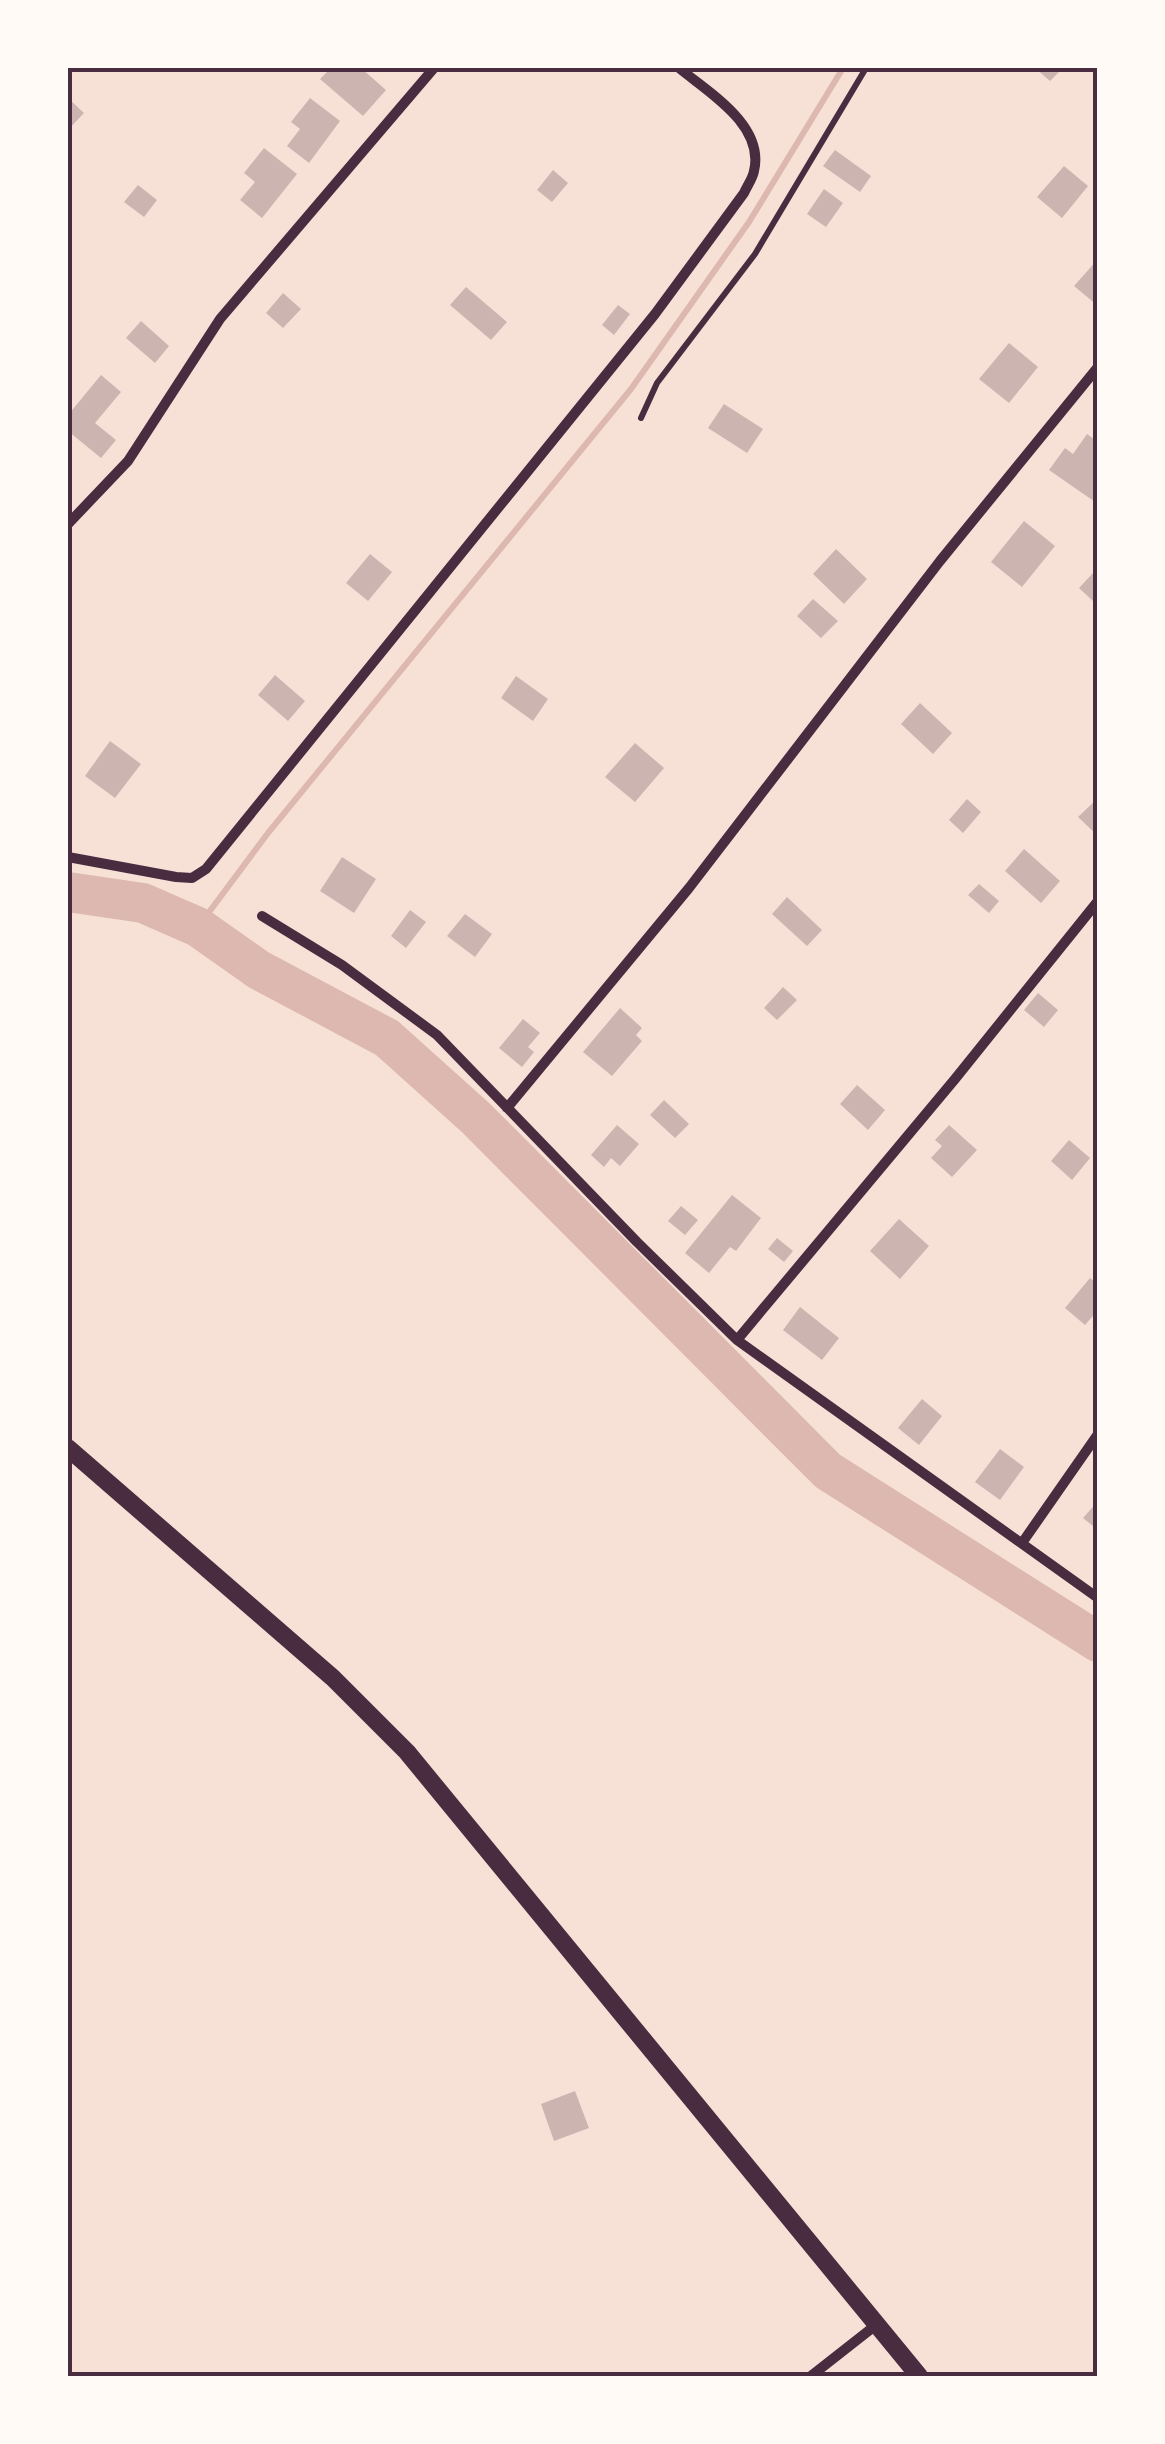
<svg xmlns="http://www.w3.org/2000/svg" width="1165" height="2444" font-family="'DejaVu Sans',sans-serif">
<rect width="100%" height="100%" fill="#f7e1d7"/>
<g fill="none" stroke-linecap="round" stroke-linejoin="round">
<!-- stream -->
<path stroke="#dcb8b0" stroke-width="6" d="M198,927l70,-94 363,-444 118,-167 94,-154"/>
<!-- river -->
<path stroke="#dcb8b0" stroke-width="40" d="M68,892l75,11 55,24 61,43 128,68 89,80 352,353 270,171"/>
</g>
<!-- building -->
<path fill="#ccb4b1" d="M331,68h30l25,22 -23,26 -43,-37z
M1035,68h21l4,3 -10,10z
M68,98l16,15 -16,17z
M310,98l30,23 -31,42 -22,-17 13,-17 -9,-7z
M264,148l33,26 -35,44 -22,-18 15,-18 -11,-9z
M835,150l36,26 -11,16 -37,-26z
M1064,166l24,20 -26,32 -25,-21z
M553,170l15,13 -16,19 -15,-12z
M138,185l19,15 -13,17 -20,-15z
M824,189l19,14 -17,24 -19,-13z
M1098,259v47l-24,-20z
M466,287l41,35 -16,18 -41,-35z
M283,293l18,16 -18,19 -17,-15z
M618,305l12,9 -16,21 -12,-10z
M141,321l28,25 -14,17 -29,-25z
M1009,343l29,24 -29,36 -30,-24z
M101,375l20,17 -26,31 21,17 -15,18 -33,-27v-16z
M724,404l39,25 -16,24 -39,-25z
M1087,434l11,8v62l-49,-34 16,-22 8,6z
M1024,521l31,25 -33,41 -31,-25z
M836,549l31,30 -23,25 -31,-30z
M370,554l22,18 -24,29 -22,-18z
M1093,573l5,3v20l-5,5 -14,-13z
M813,599l25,22 -17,17 -24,-22z
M275,675l30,26 -17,20 -30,-26z
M516,676l32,23 -15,22 -32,-23z
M920,703l32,30 -19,21 -32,-30z
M110,741l31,23 -26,34 -30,-22z
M635,743l29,25 -29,34 -30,-25z
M1098,798v38l-20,-19z
M967,799l14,13 -18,21 -14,-13z
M1024,849l36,32 -19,22 -36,-32z
M342,857l34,22 -22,34 -34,-22z
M979,884l20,17 -10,12 -21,-18z
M787,897l35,33 -15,16 -35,-32z
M410,910l16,12 -20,26 -15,-12z
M465,914l27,20 -17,23 -28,-21z
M783,987l14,13 -20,20 -13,-12z
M1038,993l20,17 -14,17 -20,-17z
M620,1008l22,20 -6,7 6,6 -30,35 -29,-24z
M523,1019l17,14 -12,14 6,5 -12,15 -23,-19z
M857,1085l28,25 -17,20 -28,-26z
M664,1100l25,24 -14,14 -25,-23z
M617,1125l22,19 -19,22 -9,-8 -7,9 -13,-12z
M949,1125l28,25 -25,27 -21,-19 11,-12 -7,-6z
M1069,1140l21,18 -18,22 -21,-19z
M732,1195l29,23 -25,33 -6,-4 -21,26 -24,-20z
M681,1206l17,14 -13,15 -17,-14z
M899,1219l30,27 -29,33 -30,-28z
M777,1238l16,13 -9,11 -16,-13z
M1090,1278l8,6v26l-13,15 -20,-17z
M800,1307l39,31 -17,22 -39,-30z
M922,1399l20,17 -23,29 -21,-17z
M1000,1449l24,18 -24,33 -25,-18z
M1098,1501v29l-15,-12z
M575,2091l14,37 -35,13 -13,-37z"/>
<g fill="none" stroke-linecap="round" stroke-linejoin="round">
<!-- service -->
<path stroke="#4a2c40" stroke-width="6" d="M641,418l16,-35 98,-129 111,-186"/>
<!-- minor -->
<path stroke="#4a2c40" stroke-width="10" d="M68,524l60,-63 92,-142 214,-251
M68,857l108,20 16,1 14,-9 449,-555 89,-121c3,-7 9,-15 10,-22 11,-46 -46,-79 -75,-103
M262,916l80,49 95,70 200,207 100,98 361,258
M507,1108l182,-220 251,-327 158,-194
M737,1340l218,-261 143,-178
M1022,1543l76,-109
M811,2376l65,-51"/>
<!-- secondary -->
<path stroke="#4a2c40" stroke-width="18" d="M68,1448l265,230 74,74 512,624"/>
</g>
<!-- border -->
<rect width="1165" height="2444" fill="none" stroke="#fffaf5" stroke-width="140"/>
<rect x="70" y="70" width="1025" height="2304" fill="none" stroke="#4a2c40" stroke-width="4"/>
</svg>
